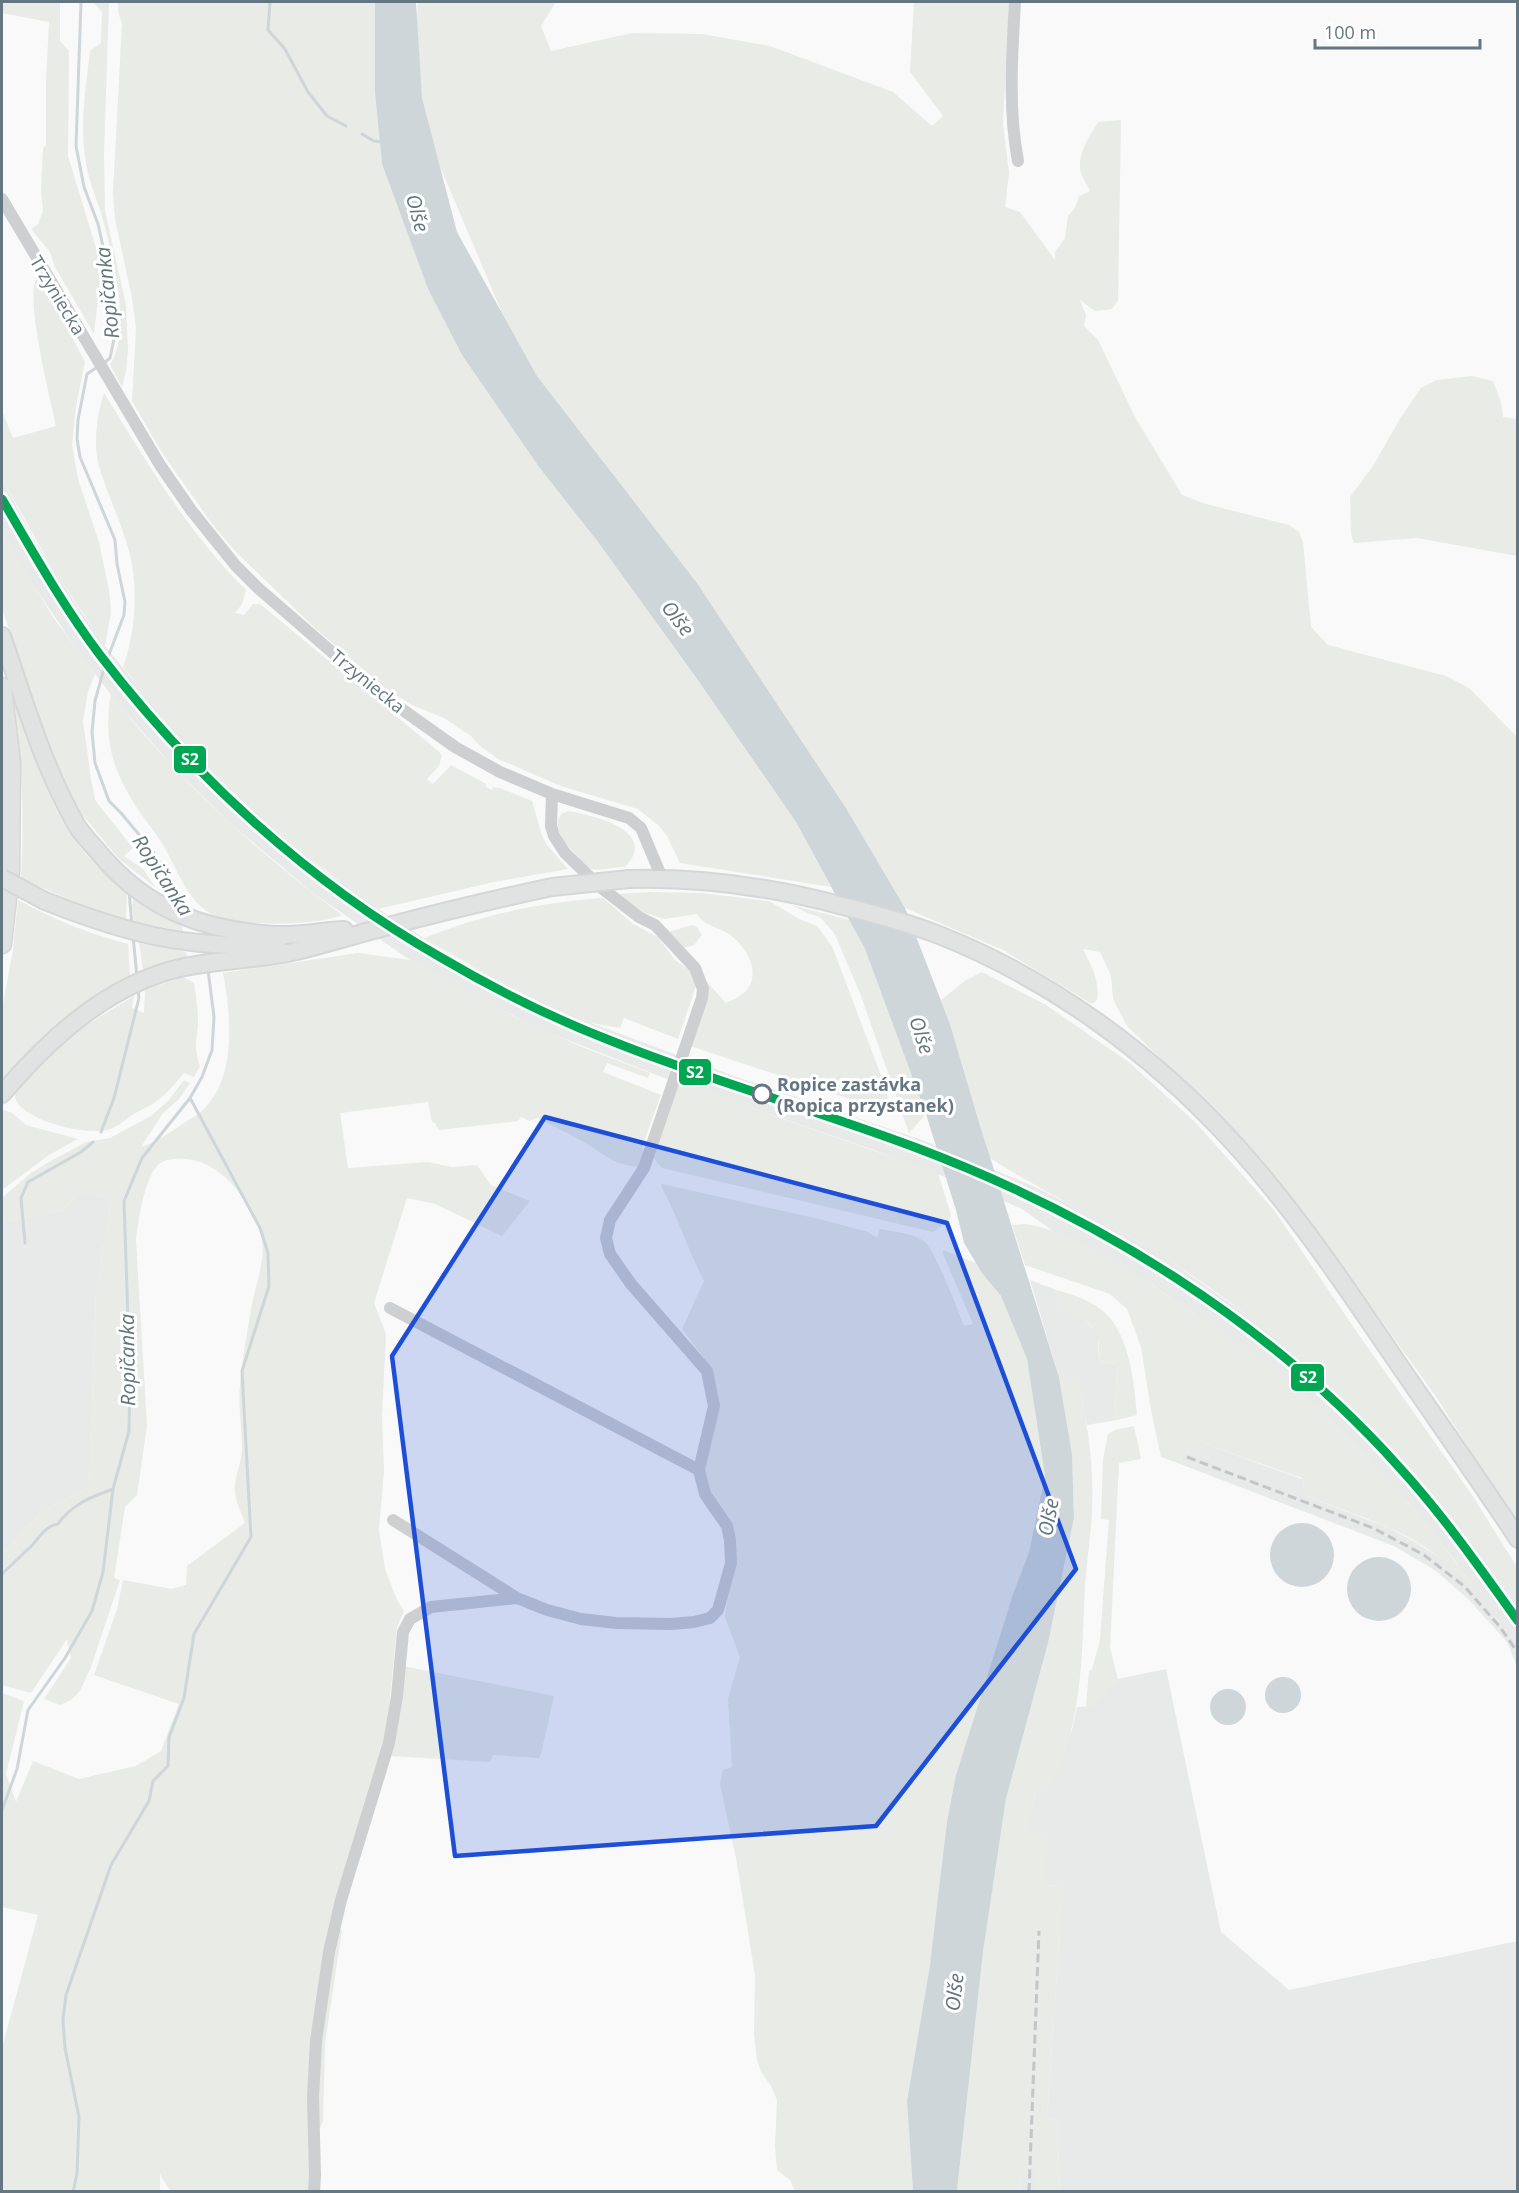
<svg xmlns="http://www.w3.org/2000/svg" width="1519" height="2193" font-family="'Open Sans',sans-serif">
<rect width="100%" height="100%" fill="#f9f9f9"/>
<!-- built -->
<path fill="#e8e9e9" d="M2,479l31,58 42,66 30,43 59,72 56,60 55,51 53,44 62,44 63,39 37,20 101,47 140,52 194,66 108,45 66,33 67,39 95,67 60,51 58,56 50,54 45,58 43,61v61l-10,-24 -40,-44 -31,-27 -42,-25 -214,-82 4,-10 24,-9 94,34 4,17 83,32 28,15 24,16 31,26 -18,-26 -45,-56 -77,-82 -28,-26 -56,-44 -94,-65 -101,-55 -31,-22 -53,-23 -98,-37 -209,-72 -122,-48 -62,-31 -68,-38 -97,-67 -82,-69 -55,-54 -61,-70 -36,-47 -47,-70 -30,-50z
M79,1194h17l15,7 -15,90 -7,196 -48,25 -39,43v-333l60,-11z
M1030,1280l26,10 2,15 26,15 14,13 1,29 19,2 -4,49 3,7 -30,5 -8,-41 -20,-7z
M1166,1669l55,263 68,58 228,-49v250h-457l-3,-71 -10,-2 16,-232 -18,-1 -21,-53 14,-46 25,-33 9,-23 5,-23 15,-1 26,-27z
M1035,2167l1,24h-15l-1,-11z"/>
<!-- green -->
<path fill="#e8ebe6" d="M2,2h58v39l9,10 -1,105 32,105 1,12 -7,61 -39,-67 -5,-15 -19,-23 7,-5 5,-13 -2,-23 2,-40 3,-3v-64l3,-59 -47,-9z
M93,2h16l-5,151 1,58 21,94 2,44 -2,23 -4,15 -12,-22c23,-36 2,-113 -9,-152 -6,-19 -14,-36 -16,-57 -5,-35 1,-70 5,-105l11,-8 1,-31z
M118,2h257v91l7,71 46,125 34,66 77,112 59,75 97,134 101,146 35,65 -151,-24 -13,-27 -8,-10 -21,-17 -77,-23 -63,-27 -19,-14 -8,-9 -27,-18 -32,-13 -27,-17 -69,-59 -79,-76 -25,-29 -51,-73 -29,-50 4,-72 -4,-31 -17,-79 -2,-27 9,-168 -4,-12z
M418,2h138l-15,24 10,25 81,-18 70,1 68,12 123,46 39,34 11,-10 -33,-44 4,-70h95l-6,122 6,49 -4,34 15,5 35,48v-8l10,-14 3,-22 7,-8 4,-12 11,-5c-2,-5 -7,-12 -9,-18 -5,-16 9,-38 17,-51l23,-2 -3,180 -6,9 -17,2 -15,-11 6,15 -2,11 14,14 37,77 47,78 24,9 83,21 10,7 4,10 8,85 17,18 118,31 23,12 48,49v788l-80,-127 -117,-162 -98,-118 -95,-92 -14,-27 -2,-23 -11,-24 -17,-3c8,16 17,32 14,51l-5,4 -89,-54 -98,-42 -59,-100 -149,-225 -160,-207 -34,-61 -92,-217z
M37,278l32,53 16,31 -9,44 -4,39 6,34 21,63 10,48 2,22 -6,34 -52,-77 -51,-90v-68l11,27 43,-12c-5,-26 -32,-129 -19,-148z
M1472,376l21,5 8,21 2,15 14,2v137l-100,-18 -63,5 -3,-9 -1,-37 23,-31 28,-49 20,-29 16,-8z
M104,393c42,68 85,141 142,197l-4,14 -7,9 9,2 9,-11h7l177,146 5,5 -3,11 -12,13 6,5 18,-19 35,19v3l6,3 1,-3 7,1 32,13 10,35 5,9 21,24 -74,13 -116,27c-79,-56 -152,-119 -215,-192 -15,-17 -27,-34 -40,-50 11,-30 14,-65 10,-96 -5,-37 -24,-70 -34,-105 -6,-22 -2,-52 5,-73z
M2,533l51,84 42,57 -7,18 -5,29 8,58 4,21 38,48 -9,8 19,13 13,19 -38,-30 -36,-44 -6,-3 -21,-42 -53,-161z
M13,692c26,79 42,149 114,199l-1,28 -36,-10 -69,-31c4,-63 0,-124 -8,-186z
M111,694c65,84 145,158 231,221 -24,11 -111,13 -134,-3 -19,-12 -31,-41 -41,-60 -6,-12 -15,-23 -23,-34 -29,-41 -42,-74 -33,-124z
M568,811c25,4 92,20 57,56 -10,0 -24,4 -34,2 -6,-2 -11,-9 -14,-13 -10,-12 -26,-26 -16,-42z
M650,892l52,1 67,8 30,18 18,7 15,20 53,140 3,13 -8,10 -190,-63 17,-55 -1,-10 20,22c7,-3 15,-7 20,-12 16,-19 0,-45 -17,-57 -11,-7 -25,-8 -32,-20l-33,5 -21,-7 -25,-18z
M134,896l47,27 2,8 -49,-9 -2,-16z
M603,898l30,26 25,13 17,23 14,10 7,16 -18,53 -54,-21 -4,10 -29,-5 -29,-13 -72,-34 -66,-38c62,-24 112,-35 179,-40z
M18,900c39,21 67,32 110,44l2,32c-57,31 -87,56 -128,107v-74l11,-59z
M792,905l57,15 16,29 61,165 -17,19 -49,-140 -26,-60 -14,-16 -13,-4z
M692,925l5,2 5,8 -8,10 -11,3 -15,-16z
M139,943l47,9 1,5 -44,13z
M358,953l52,7 103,56 69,31 68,26 -2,5 -41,-15 -4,9 58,23 -19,52 1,6 -4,14c-25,-2 -35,-13 -55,-25 -15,-8 -31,-16 -46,-24l-9,3 -8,-4 -3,4 -79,9 -4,-7 -3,-1 -4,-20 -88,11 8,55 80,-6 24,5 25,-2 14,20 39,16 -28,35 -67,-32 -28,-6 -33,105 12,31 -4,82 2,55 -5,59 6,39 12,31 7,11 -7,16 -11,109 -56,190 12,4 -17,113 -2,79 -15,27 3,4 -2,38h-139l-10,-17v17h-158v-143l36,-133 -36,-8v-214l22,8 -18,73 10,28 17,-41 46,18 57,-13 25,-15 18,-47 -85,-29 23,-66 6,-29 49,9 14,-4 1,-19 58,-43c-3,-9 -9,-20 -10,-30 -2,-14 7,-30 7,-45 0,-21 -4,-42 -2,-63 2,-25 8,-57 12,-81 4,-21 16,-51 8,-72 -11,-34 -42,-76 -83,-73 -7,0 -15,1 -20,7 -13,14 -19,56 -21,74l11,186 -10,69 -12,12 -11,71 6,2 -29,87 -11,24 -9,9 -11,5 -16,-6 27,-41 -4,-19 -36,54 -29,-8v-130l39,-43 48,-25 7,-196 15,-90 -15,-7h-17l-17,17 -60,11v-24l29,-25 16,-10 39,-21 24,-4 41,-22 17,-15 16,-21 6,3 -11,16 -16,14 -22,34c15,-5 27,-13 40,-22 7,-5 16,-9 23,-16 33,-33 27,-94 19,-136z
M982,972l64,33 84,58 65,59 79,88 80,118 118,167 45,72v38c-95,-138 -207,-255 -350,-346 -57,-36 -120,-64 -177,-101l-40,-134 -9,-24 25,-20z
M183,977l11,6c2,13 4,26 4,40 -1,19 -5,23 2,43l-6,11 -10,-4c-7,8 -14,17 -22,24 -8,7 -19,12 -28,17 -8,5 -15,12 -24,15 -21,9 -106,-12 -94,-40l54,-54 64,-39 -2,12 12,5 1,-23z
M677,1082l261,91 13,42 -4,7 -14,10 -271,-64 -5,-5 -3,-6z
M4,1110l8,3 14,12 52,14 -29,16 -47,35v-79z
M662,1184l161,36 45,12 9,6 3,-9c13,3 34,4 45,13 11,11 33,68 39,84l9,-2 -30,-70v-4l33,13 25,33 26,63 18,117 -16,76 -16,42 -57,181 -26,190 -23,136 6,90h-118l-5,-11 -13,-10 -2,-25 2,-45 -6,-14 -10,-14 -4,-12 -3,-25 1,-60 -19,-117 -16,-74 3,-14 9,-3 -4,-68 12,-42 -15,-40 9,-75 -26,-51 -4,-32 9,-89 -31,-41 22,-48c-16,-31 -26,-64 -43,-95z
M1025,1224c33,4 62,24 91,40 31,16 59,37 88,56 24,17 48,32 71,50 77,62 142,138 200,218 -19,-16 -37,-33 -58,-46 -35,-20 -74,-32 -111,-46l-4,-18 -94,-33 -24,9 -4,10 -19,-7 -10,-47 -10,-63 -14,-38 -17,-15 -85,-29 -13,-40z
M1056,1290c15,4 31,9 43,18 30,20 35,74 38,107l-20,5 -3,-7 4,-49 -19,-2c3,-41 -12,-38 -41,-57z
M1059,1377l20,7c9,42 15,83 13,127 -1,24 -5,48 -7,73 -3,69 -2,143 -36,205l-11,-3 -14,46 24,4 -3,49 18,1 -16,232 10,2 3,71h-24l-2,-23 -14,12 1,11 -64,1 26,-240 23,-153 42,-156 26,-125 -2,-64z
M1134,1426l7,33 -22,4 -9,185 8,31 -26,28h-6l3,-36 3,-2 8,-29 9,-120 -8,-1 2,-60 5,-25 7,-4z
M403,1666l151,30 -13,58 -2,4 -46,-3 -3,7 -99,-6z"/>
<!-- water -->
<path fill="#ced6d9" d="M375,2h41l6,96 35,134 80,144 160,207 149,225 59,100 45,116 29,98 80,255 13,77 2,64 -26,125 -42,156 -23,153 -26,239h-44l-6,-90 23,-136 17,-143 9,-47 57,-181 16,-42 16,-76 -18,-117 -26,-63 -19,-23 -18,-30 -8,-33 -30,-96 -61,-165 -69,-127 -101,-146 -97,-134 -59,-75 -77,-112 -34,-66 -46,-125 -7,-71z
M1270 1555a32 32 0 1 1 64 0a32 32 0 1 1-64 0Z
M1347 1589a32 32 0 1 1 64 0a32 32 0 1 1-64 0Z
M1265 1695a18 18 0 1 1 36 0a18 18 0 1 1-36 0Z
M1210 1707a18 18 0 1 1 36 0a18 18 0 1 1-36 0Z"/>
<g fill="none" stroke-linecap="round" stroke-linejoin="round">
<!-- stream -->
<path stroke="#ced6d9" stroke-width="3" d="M81,2l-5,144 8,41 14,37 11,49 -4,33 7,16 2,17 -4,19 -6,5
M270,2l-2,28 17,19 23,43 19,24 19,10
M362,134l12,7 9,1
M99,366l-12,8 -9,46 -1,19 3,18 35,83 2,24 8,38 -1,13 -19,50 -10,36 -3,31 3,31 14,38 12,12 31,37 19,29 17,31
M139,864l13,-14
M129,891l3,35
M133,936l4,41
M101,1132l13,-34 25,-100 -1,-9
M25,1243l-4,-45 7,-16 53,-30 12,-10
M2,1574c8,-8 16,-15 24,-23 11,-8 17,-25 32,-27 14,-20 33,-27 55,-35
M2,1810l15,-41 11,-59 37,-52 27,-47 11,-39 10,-83 16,-58 1,-51 -6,-179 18,-43 48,-60 12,-21 10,-27 2,-33 -6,-47
M73,2192l4,-18 2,-57 -14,-69 -2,-29 3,-24 45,-130 38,-64 4,-20 15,-15 1,-29 15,-39 10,-64 57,-97 -9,-166 27,-85 -1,-33 -8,-25 -70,-130"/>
<defs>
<path id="secondary" d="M2,636c22,64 41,131 75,190 6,10 16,19 23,28 47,56 105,77 176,81 23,1 46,-4 68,-5
M629,879c73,-2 143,8 214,27 32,8 65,17 96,29 109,43 211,117 291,204 62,67 114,145 165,220 41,60 83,119 123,180
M45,901c81,32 143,49 232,43
M2,1094c47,-55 105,-109 178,-126 36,-8 73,-8 108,-15 33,-7 65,-18 97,-26 55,-15 111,-28 167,-40"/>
<path id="primary" d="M2,687l9,76 -1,108 -8,73"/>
</defs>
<!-- secondary casing -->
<use href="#secondary" stroke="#d5d6d7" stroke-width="20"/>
<!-- primary casing -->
<use href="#primary" stroke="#d5d6d7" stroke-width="21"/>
<!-- street -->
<path stroke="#cecfd0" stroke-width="12" d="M1015,2c-3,53 -7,107 3,159
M2,199l158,266 31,45 45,56 22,22 121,105 76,54 45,25 52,22 77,24 12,10 21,50
M390,1308l309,162 15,-64 -7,-35 -76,-87 -21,-30 -4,-16 4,-18 34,-52 58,-170 1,-9 -8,-21 -40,-43 -16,-8 -40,-31 -34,-33 -11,-17 -3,-10 1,-32
M393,1520l124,78
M314,2192l1,-16 -2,-79 3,-56 13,-89 12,-52 48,-157 8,-47 6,-64 7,-13 21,-12 86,-9 30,12 34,9 35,4 55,1 23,-2 16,-4 8,-8 13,-47 -1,-23 -3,-14 -22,-32 -6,-24"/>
<!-- secondary -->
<use href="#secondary" stroke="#e1e2e2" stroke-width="16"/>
<!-- primary -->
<use href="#primary" stroke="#e1e2e2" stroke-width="18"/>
<!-- rail -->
<path stroke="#c3c5c6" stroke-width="3" stroke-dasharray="9 4.5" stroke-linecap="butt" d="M1187,1457l186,71 51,27 40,31 36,41 18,26
M1029,2192l10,-261"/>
<defs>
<path id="secondary-bridge" d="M2,878l43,23
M552,887l77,-8"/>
</defs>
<!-- secondary-bridge casing -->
<use href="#secondary-bridge" stroke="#d5d6d7" stroke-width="20" stroke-linecap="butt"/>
<!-- secondary-bridge -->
<use href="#secondary-bridge" stroke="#e1e2e2" stroke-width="16"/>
<defs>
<path id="rail-1" d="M2,499c31,53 61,107 98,156 92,120 208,227 340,302 56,33 114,62 174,85 100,40 203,68 303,106 182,69 352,174 482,319 44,48 81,101 119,154"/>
</defs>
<!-- rail-1 casing -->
<use href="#rail-1" stroke="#fff" stroke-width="14"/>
<!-- rail-1 -->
<use href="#rail-1" stroke="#00a651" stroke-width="9"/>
</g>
<!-- marked area -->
<path fill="#1d4ed8" fill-opacity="0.2" stroke="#1d4ed8" stroke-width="4.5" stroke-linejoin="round" d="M545,1117l402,106 129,346 -200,257 -421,30 -63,-500z"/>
<!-- markers -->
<circle fill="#fff" stroke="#657683" stroke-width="3" cx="762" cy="1094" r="9"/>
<g text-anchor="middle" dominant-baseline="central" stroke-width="6" stroke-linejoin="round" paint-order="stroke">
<!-- street labels -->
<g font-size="18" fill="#657683" stroke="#fff">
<text transform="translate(58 295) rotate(59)">Trzyniecka</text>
<text transform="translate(368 681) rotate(39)">Trzyniecka</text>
</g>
<!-- stop labels -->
<g font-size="18" font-weight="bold" fill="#657683" stroke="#fff" text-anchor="start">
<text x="777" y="1084">Ropice zastávka<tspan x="777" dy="21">(Ropica przystanek)</tspan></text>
</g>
<!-- water labels -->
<g font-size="20" font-style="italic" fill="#60757c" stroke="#fff">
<text transform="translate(418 213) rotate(75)">Olše</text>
<text transform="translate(107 293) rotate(-96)">Ropičanka</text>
<text transform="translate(678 618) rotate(52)">Olše</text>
<text transform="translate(163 875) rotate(57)">Ropičanka</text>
<text transform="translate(922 1035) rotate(72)">Olše</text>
<text transform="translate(127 1360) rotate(-91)">Ropičanka</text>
<text transform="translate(1048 1517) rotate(-79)">Olše</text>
<text transform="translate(954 1992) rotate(-83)">Olše</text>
</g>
</g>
<g stroke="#fff" stroke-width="2">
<rect x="173" y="745" width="34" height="29" rx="6" fill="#00a651"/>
<rect x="678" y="1058" width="34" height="28" rx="6" fill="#00a651"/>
<rect x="1290" y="1363" width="35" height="29" rx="6" fill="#00a651"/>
</g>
<g font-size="16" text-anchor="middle" font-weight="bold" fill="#fff">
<text x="190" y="765">S2</text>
<text x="695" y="1078">S2</text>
<text x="1308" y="1383">S2</text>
</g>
<!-- border -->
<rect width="1519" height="2193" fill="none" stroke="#657683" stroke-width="6"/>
<!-- scale -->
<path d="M1315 39v9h165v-9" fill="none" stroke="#657683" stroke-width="3"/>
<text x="1324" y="39" font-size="18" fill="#657683" stroke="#ffffff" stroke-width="4.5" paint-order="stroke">100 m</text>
</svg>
